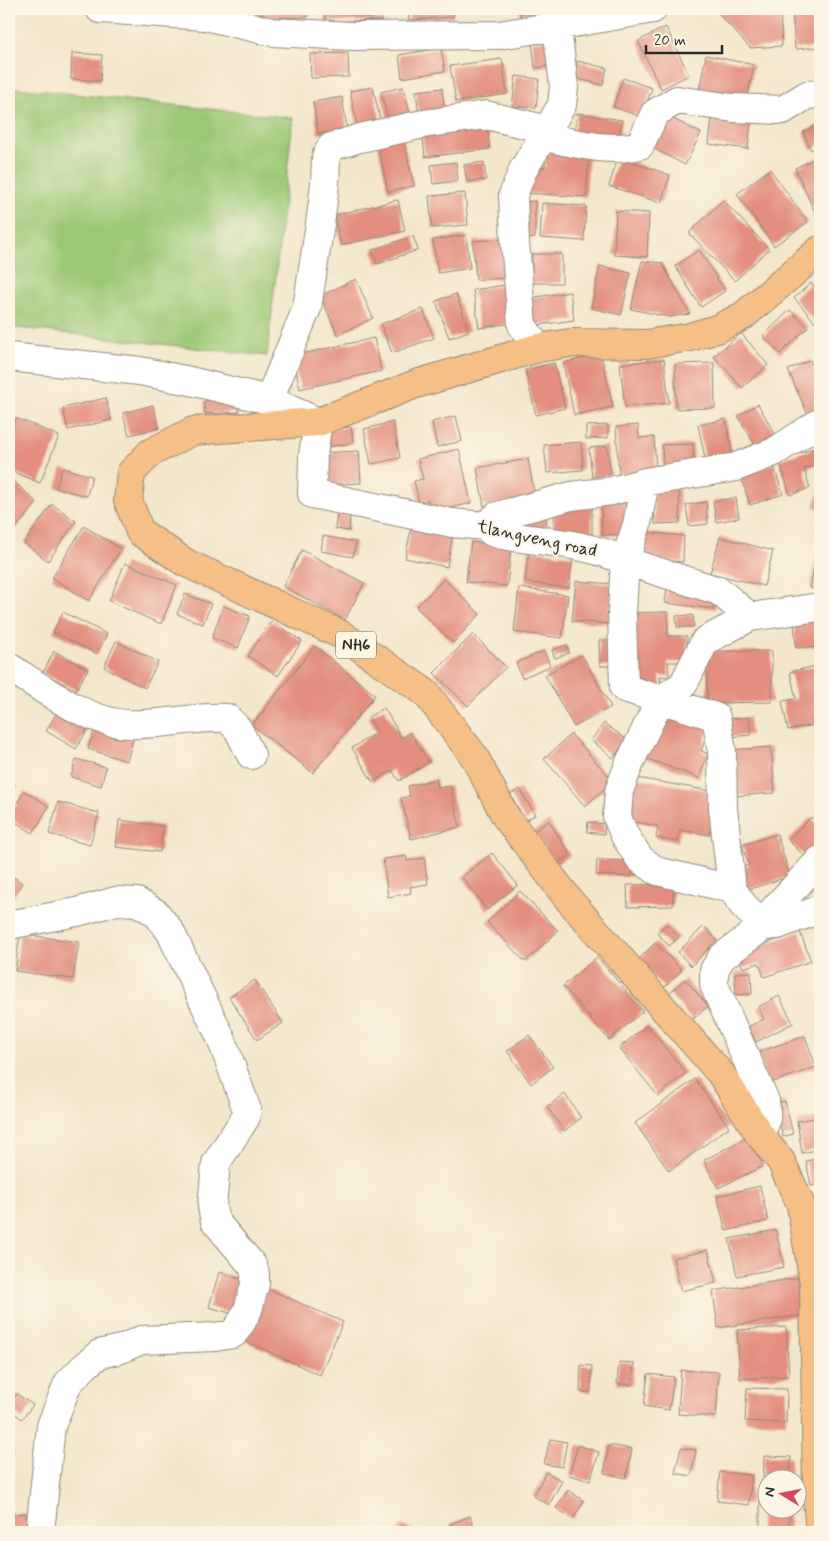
<svg xmlns="http://www.w3.org/2000/svg" width="829" height="1541" font-family="Mynerve,sans-serif">
<rect width="100%" height="100%" fill="#fcf5e5"/>
<filter id="ink" filterUnits="userSpaceOnUse"><feTurbulence type="fractalNoise" baseFrequency=".02" numOctaves="2"/><feDisplacementMap in="SourceGraphic" scale="10" xChannelSelector="R" yChannelSelector="G"/><feConvolveMatrix kernelMatrix="1 2 1 2 8 2 1 2 1" color-interpolation-filters="sRGB"/></filter>
<filter id="wash" filterUnits="userSpaceOnUse"><feTurbulence type="fractalNoise" baseFrequency=".0096" numOctaves="4" result="noise"/><feDisplacementMap in="SourceGraphic" scale="20" xChannelSelector="R" yChannelSelector="G"/><feGaussianBlur stdDeviation="1.12" result="paint"/><feColorMatrix in="noise" values="0 0 0 0 0 0 0 0 0 0 0 0 0 0 0 0 0 1.4 0 .05"/><feComposite in="paint" operator="in"/></filter>
<g filter="url(#wash)">
<rect width="100%" height="100%" fill="#f3e6ca"/>
<!-- green -->
<path fill="#9cc876" stroke="#647a50" d="M9,87l284,31 -26,238 -258,-29z"/>
<g id="blocks">
<!-- building -->
<path fill="#e38e7e" d="M261,9h47v8l-47,1z
M325,9h57v11l-57,2z
M408,9h45v8l-44,3z
M519,9h26l1,6 -25,6z
M551,9h23l1,3 -22,5z
M719,9h61l2,37 -32,2 -30,-33z
M792,9h28v38l-25,2z
M666,27l23,48 -28,14 -23,-48z
M553,40l3,25 -21,3 -3,-26z
M441,48l4,23 -43,7 -3,-23z
M72,53l30,2 -2,26 -29,-2z
M348,53l1,24 -38,1 -1,-24z
M706,55l48,10 -7,36 -48,-10z
M502,59l5,35 -51,8 -6,-36z
M577,61l30,7 -4,17 -29,-7z
M516,76l23,3 -3,29 -24,-2z
M623,78l29,10 -10,29 -29,-10z
M373,87l8,37 -23,5 -8,-38z
M403,87l8,30 -22,6 -8,-31z
M442,88l3,26 -26,2 -3,-25z
M342,97l5,32 -29,5 -5,-32z
M577,113l45,7 -3,22 -45,-7z
M667,116l34,17 -16,32 -34,-18z
M712,118l39,4 -3,27 -39,-5z
M487,122l3,27 -65,8 -3,-28z
M820,124v21l-9,5 -8,-18z
M403,137l11,49 -26,6 -11,-50z
M546,151l43,3 -3,43 -61,-4 2,-27 18,1z
M820,156v57l-4,2 -21,-47z
M618,157l52,18 -9,28 -52,-17z
M456,162l2,19 -25,3 -2,-19z
M484,162l2,18 -19,2 -3,-17z
M770,169l38,53 -34,24 -37,-52z
M465,193l3,32 -36,3 -3,-32z
M398,200l7,31 -64,14 -7,-30z
M723,200l46,49 -34,32 -46,-48z
M535,201v37l-14,1v-37z
M542,203l44,3 -2,35 -44,-3z
M616,211l33,2 -2,44 -33,-2z
M466,235l4,33 -32,5 -5,-33z
M413,236l5,14 -41,14 -5,-14z
M504,239l3,39 -31,2 -3,-39z
M699,250l26,41 -24,16 -26,-41z
M532,254h30v29h-30z
M642,261l20,2 28,51 -21,3 -38,-8z
M600,266l31,7 -10,42 -30,-7z
M356,279l17,39 -35,17 -18,-39z
M811,283l9,11v24l-5,4 -21,-24z
M506,285l6,38 -33,5 -6,-38z
M570,292l4,28 -42,6 -3,-28z
M456,294l13,37 -20,7 -13,-37z
M423,309l11,29 -42,15 -11,-29z
M790,310l18,17 -28,27 -17,-18z
M741,333l27,32 -26,23 -28,-32z
M374,338l7,33 -81,18 -7,-33z
M601,354l12,53 -39,8 -11,-52z
M664,359l5,44 -44,4 -5,-43z
M810,360l10,24v23l-13,6 -19,-43z
M554,363l11,45 -29,7 -11,-45z
M714,363l1,45 -39,1 -1,-45z
M106,398l5,22 -43,10 -5,-22z
M238,399l1,13 -34,2 -1,-13z
M758,404l17,30 -20,11 -17,-29z
M153,405l6,23 -30,7 -6,-22z
M456,416l6,25 -25,6 -5,-25z
M16,418l43,18 -19,47 -31,-13v-34z
M726,419l7,38 -27,6 -8,-38z
M393,422l7,36 -29,6 -7,-35z
M608,425v13l-22,1v-13z
M638,425l1,13 15,-1 2,34 -37,3 -3,-47z
M351,427l2,16 -27,4 -2,-17z
M581,442l2,28 -36,3 -3,-28z
M693,444l1,20 -31,2 -1,-21z
M607,446l4,28 -19,3 -3,-29z
M815,448l5,16 -16,5 6,19 -20,7 -11,-35z
M459,449l12,54 -40,10 -3,-13 -9,2 -5,-21 9,-2 -5,-20z
M359,451l2,32 -39,2 -2,-32z
M528,459l7,38 -51,9 -7,-38z
M773,464l10,30 -33,11 -10,-31z
M62,468l30,8 -5,20 -31,-8z
M9,477l28,26 -28,33z
M820,487v22l-6,-2z
M679,489l1,34 -25,1 -2,-34z
M736,498l3,20 -23,4 -3,-21z
M601,501h27l1,33 -27,1z
M706,502l2,22 -19,2 -3,-21z
M52,504l24,17 -28,40 -24,-18z
M554,507h38v27l-38,1z
M337,515l13,1 -1,15 -14,-2z
M526,515l21,2 -2,17 -20,-2z
M412,525l41,9 -6,33 -42,-9z
M84,526l37,23 -32,52 -37,-23z
M643,532l41,4 -1,26 -42,-3z
M323,536l33,6 -3,15 -32,-6z
M720,537l53,14 -9,35 -54,-13z
M819,541h1v49l-10,-2z
M471,542l40,4 -4,40 -41,-4z
M302,550l62,33 -19,37 -62,-34z
M529,550l44,6 -4,32 -44,-6z
M125,563l52,22 -16,39 -52,-23z
M444,579l36,35 -27,29 -37,-36z
M576,581l36,3 -3,40 -37,-3z
M519,588l49,7 -6,43 -48,-6z
M667,589l50,6 -2,14 -50,-6z
M185,594l26,10 -8,20 -26,-10z
M223,606l27,10 -12,32 -26,-10z
M63,612l44,22 -10,20 -44,-22z
M668,612v24h19v26h-19l1,15 -9,-1 1,13h-20v-12h-9l-1,-64z
M693,615l1,12h-17l-1,-11z
M820,618v29l-24,1 -2,-28z
M271,621l31,20 -24,35 -30,-20z
M473,634l33,33 -38,39 -34,-33z
M599,640h15v26h-14z
M116,641l42,21 -13,26 -41,-21z
M567,645l2,8 -14,5 -3,-8z
M315,646l60,49 -62,78 -61,-48z
M54,651l34,18 -12,21 -33,-17z
M544,651l6,15 -28,12 -6,-15z
M707,651h65v51l-65,1z
M582,655l29,52 -37,20 -29,-52z
M820,665v59l-32,6 -6,-29 14,-2 -6,-27z
M384,708l18,30 8,-6 19,30 -30,19 -7,-11 -19,12 -21,-34 25,-16 -9,-15z
M59,709l30,18 -13,22 -30,-18z
M663,710l46,18 -8,23 7,3 -9,24 -54,-20z
M749,717l2,18 -21,2 -2,-18z
M604,723l23,17 -14,18 -22,-18z
M95,728l38,11 -6,22 -39,-12z
M571,734l42,47 -28,25 -41,-47z
M771,747l4,46 -41,3 -4,-46z
M76,759l30,8 -5,19 -30,-9z
M637,778l80,14 -8,43 -29,-5 -2,12 -22,-4 2,-12 -28,-5 2,-10 -7,-1 4,-24 7,1z
M436,779l2,9 12,-2 10,41 -49,12 -10,-41 9,-2 -2,-10z
M9,781l6,3 -6,11z
M520,789l15,26 -10,6 -15,-27z
M24,791l25,15 -16,27 -24,-15z
M58,802l41,11 -9,32 -41,-11z
M811,817l9,9v20l-13,13 -19,-19z
M119,820l44,6 -3,26 -44,-5z
M549,821l21,34 -14,9 -22,-33z
M588,822l17,2 -1,10 -17,-2z
M777,834l13,42 -43,14 -6,-22 8,-3 -7,-20z
M492,853l26,32 -31,25 -25,-33z
M406,856l1,5 17,-3 4,26 -18,3 1,6 -23,4 -5,-38z
M597,860l35,1v16l-36,-2z
M9,874l13,9 -13,20z
M820,876v21l-8,-18z
M673,884v22l-45,1 -1,-22z
M520,891l38,40 -33,31 -38,-40z
M666,924l13,13 -10,9 -12,-13z
M704,926l13,14 -26,26 -13,-14z
M800,932l11,29 -47,16 -5,-14 -16,5 -6,-15z
M20,934l59,8 -6,37 -58,-8z
M655,943l27,27 -18,18 -26,-28z
M597,957l46,54 -34,29 -46,-54z
M751,972l1,22 -16,1 -1,-22z
M685,979l23,27 -16,14 -23,-27z
M255,980l28,43 -26,17 -28,-43z
M779,996l14,27 -37,19 -8,-15 16,-8 -6,-12z
M647,1025l39,48 -28,23 -39,-48z
M529,1035l24,32 -22,17 -24,-33z
M805,1036l11,31 -48,17 -10,-32z
M695,1079l34,48 -60,44 -34,-48z
M565,1094l16,24 -17,13 -17,-24z
M785,1101l8,33 -10,3 -8,-34z
M820,1117v32l-18,4 -5,-32z
M748,1137l15,29 -45,22 -14,-28z
M820,1158v26l-9,2 -5,-25z
M760,1186l8,35 -42,10 -9,-35z
M820,1197v29l-2,1 -6,-28z
M776,1230l8,37 -47,9 -8,-37z
M708,1250l8,33 -35,8 -8,-33z
M219,1272l28,9 -10,34 -28,-8z
M798,1278l5,37 -85,13 -5,-37z
M268,1289l75,33 -23,53 -75,-34z
M786,1327l3,49 -49,3 -3,-49z
M619,1362l15,1 -2,22 -15,-1z
M581,1365l11,1 -1,26h-11z
M681,1370l38,2 -3,45 -38,-3z
M648,1374l26,3 -5,33 -25,-4z
M747,1388l40,1 -1,34 -41,-2z
M17,1394l16,11 -11,14 -13,-10v-4z
M9,1429h3l1,22h-4z
M550,1439l17,3 -5,25 -18,-3z
M578,1445l21,7 -9,29 -21,-6z
M609,1445l23,4 -6,29 -22,-5z
M681,1448l15,2 -5,26 -16,-3z
M764,1456l27,1 -1,21h-24v11l-3,-1z
M546,1472l16,9 -13,24 -16,-9z
M720,1472l32,3 -3,30 -32,-4z
M568,1490l16,11 -11,18 -17,-11z
M760,1499h6v9h23v24h-29z
M26,1513v19h-17v-18z
M470,1516l6,16h-23l-3,-8z
M402,1525l15,7h-19z"/>
</g>
</g>
<g filter="url(#ink)">
<use href="#blocks" fill-opacity="0" stroke="#8f887a" stroke-width="1"/>
<g fill="none" stroke-linecap="round" stroke-linejoin="round">
<defs>
<path id="minor" d="M100,9l105,7 67,16 80,4 147,-1 58,-9 96,-17
M538,348l-16,-23 -7,-83 -2,-47 10,-25 39,-65 2,-18 -7,-61
M9,357l131,14 50,10 79,19 49,22 -5,33 -1,39 140,29 33,3 7,6 10,3c41,7 86,8 123,26l94,30 31,26 70,-10
M269,400l38,-92 14,-91 4,-33 1,-27 5,-10 29,-9 63,-14 63,-9 50,12 8,10c32,6 64,16 96,8l15,-32 22,-13 56,8 50,2 24,-15 13,-1
M645,482l-8,42 -12,37 -3,51 2,76 92,29 6,34 1,57 9,81 11,16 21,21 14,-1 42,-16
M485,526l12,-10 74,-20 41,-5 33,-9 91,-15 38,-15 46,-30
M9,667c33,21 79,56 119,57 34,2 66,-8 99,-6l11,11 13,26
M732,889l-75,-18 -17,-12 -15,-23 -8,-19 2,-26 11,-29 30,-62 23,-15 22,-44 45,-24
M9,925l68,-13 39,-11 21,1 19,11 14,18 51,107 26,72 -1,7 -30,46 -4,44 3,14 37,44 3,8v11l-7,26 -7,13 -8,11 -18,3 -74,3 -20,9 -22,5 -15,13 -16,16 -17,43 -11,106
M759,1134c9,-11 8,-20 6,-33l-51,-116v-15l8,-13 42,-31 4,-10 11,-12 41,-44"/>
<path id="highway" d="M820,250l-77,66 -26,13 -27,8 -43,7 -77,-1 -32,5 -122,36 -98,38 -125,9 -43,22 -19,20 -3,27 12,32 46,31 156,72 84,58 48,63 32,61 63,83 152,174 38,60 22,27 20,44 13,79 3,213 3,35"/>
</defs>
<!-- minor casing -->
<use href="#minor" stroke="#8f887a" stroke-width="30"/>
<!-- highway casing -->
<use href="#highway" stroke="#8f887a" stroke-width="30"/>
<!-- minor -->
<use href="#minor" stroke="#fff" stroke-width="28"/>
<!-- highway -->
<use href="#highway" stroke="#f5bf86" stroke-width="28"/>
</g>
</g>
<g text-anchor="middle" dominant-baseline="central" stroke-width="4" stroke-linejoin="round" paint-order="stroke">
<!-- shield labels -->
<rect fill="#fcf5e5" stroke="#6a6863" stroke-width="1" x="336" y="631.5" width="40" height="27" rx="4"/>
<g font-size="16" font-weight="bold" fill="#2b2b2b">
<text x="356" y="645">NH6</text>
</g>
<!-- street labels -->
<g font-size="18" fill="#2b2b2b" stroke="#fcf5e5">
<text transform="translate(537 539) rotate(12)">tlangveng road</text>
</g>
</g>
<!-- margin -->
<rect width="829" height="1541" fill="none" stroke="#fcf5e5" stroke-width="30"/>
<!-- north arrow -->
<g transform="translate(782 1494) rotate(280)"><circle r="24" fill="#fcf5e5" stroke="#a8a49b"/>
<path d="M0-4L9 19L0 12L-9 19Z" fill="#d1495b"/>
<text y="-8" font-size="14" font-weight="bold" text-anchor="middle" fill="#2b2b2b">N</text>
</g>
<!-- scale -->
<path d="M646 45v8h76v-8" fill="none" stroke="#2b2b2b" stroke-width="2.5"/>
<text x="654" y="45" font-size="15" fill="#2b2b2b" stroke="#fcf5e5" stroke-width="4" paint-order="stroke">20 m</text>
</svg>
